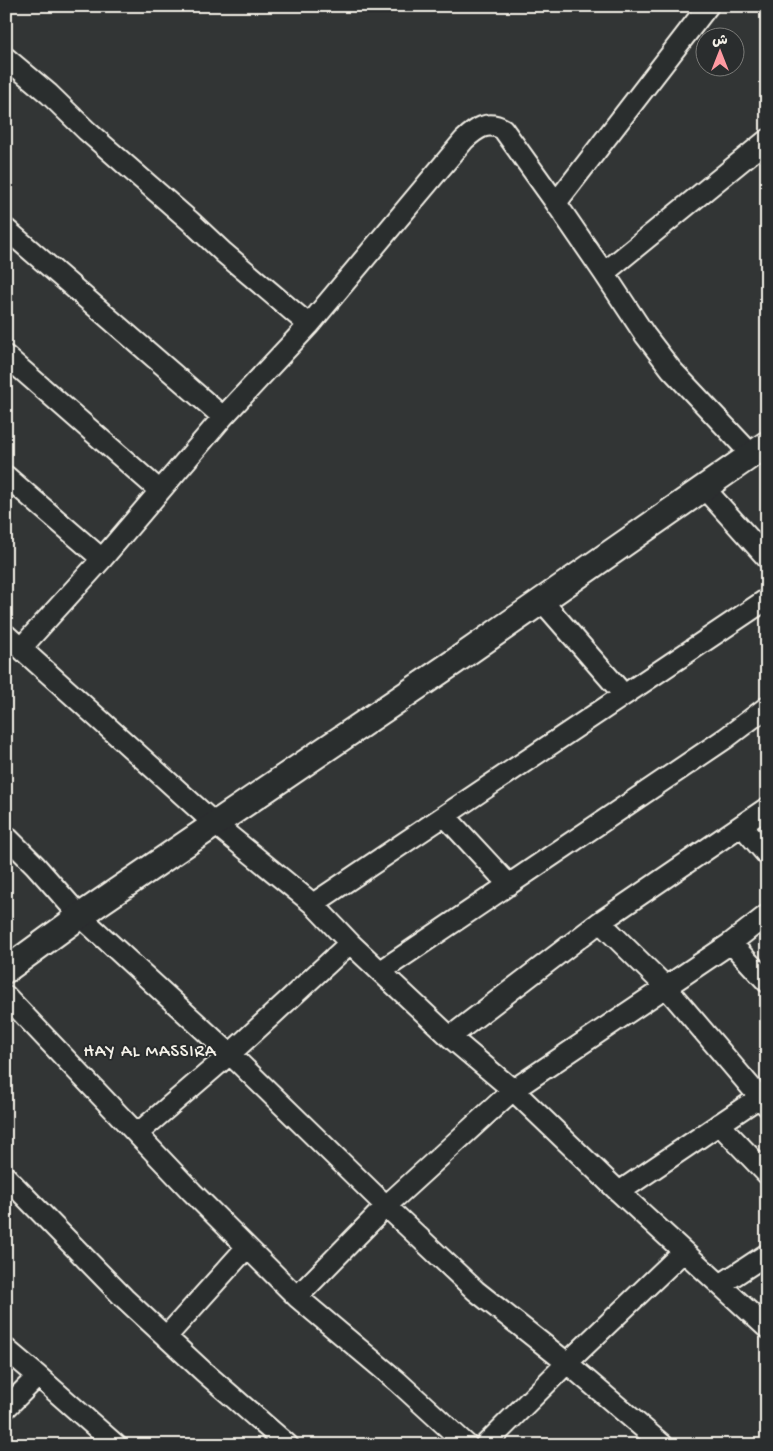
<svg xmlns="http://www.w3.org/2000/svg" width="773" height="1451" font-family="'Gochi Hand','Playpen Sans Arabic',sans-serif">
<rect width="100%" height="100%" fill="#323535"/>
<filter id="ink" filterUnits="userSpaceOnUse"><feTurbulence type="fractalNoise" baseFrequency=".02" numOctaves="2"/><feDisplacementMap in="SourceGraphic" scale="10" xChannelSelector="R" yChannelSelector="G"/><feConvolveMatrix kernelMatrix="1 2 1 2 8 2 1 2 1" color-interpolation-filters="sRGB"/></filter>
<g filter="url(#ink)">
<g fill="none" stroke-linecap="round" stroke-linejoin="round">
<defs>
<path id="minor" d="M708,6l-152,197 48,70 41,62 26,34 80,85
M6,58l43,36 38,37 103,90 34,32 85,72
M6,229l217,188
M604,273l163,-133
M6,356l154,135
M6,476l96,83
M704,488l63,70
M542,601l82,94
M6,635l209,189 98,80 37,39 100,94 63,53 106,102 148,136
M21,648l81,-89 121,-142 86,-92 155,-185c12,-11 23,-20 39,-11l53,74
M445,816l64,69
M742,826l25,29
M6,836l29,29 45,51 150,138 156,152 90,85 91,72 96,82
M313,904l454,-305
M600,922l65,64 102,120
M731,943l36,39
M381,971l345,-233 41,-31
M6,996l186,196 105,105 100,84 70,64
M450,1037l150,-115 167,-114
M719,1124l48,50
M137,1134l93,-80 120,-111
M6,1177l118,121 80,74 84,73
M619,1192l148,-100
M720,1285l47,-31
M297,1297l89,-91 127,-116 218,-147 36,-28
M166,1337l81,-90
M6,1349l32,27 78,69
M6,1408l32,-32
M485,1445l82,-82 116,-111"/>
<path id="tertiary" d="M6,970l74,-54 135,-92 239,-162 313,-218"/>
</defs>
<!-- minor casing -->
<use href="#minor" stroke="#f4f1e8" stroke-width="24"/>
<!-- tertiary casing -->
<use href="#tertiary" stroke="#f4f1e8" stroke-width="29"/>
<!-- minor -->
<use href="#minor" stroke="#2a2d2e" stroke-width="20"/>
<!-- tertiary -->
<use href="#tertiary" stroke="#2a2d2e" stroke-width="25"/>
</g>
</g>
<g text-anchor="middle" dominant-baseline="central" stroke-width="4" stroke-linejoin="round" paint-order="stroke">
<!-- neighbourhood labels -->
<g font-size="18" letter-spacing="1" fill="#f4f1e8" stroke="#2a2d2e">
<text x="150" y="1052">HAY AL MASSIRA</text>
</g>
</g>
<!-- margin -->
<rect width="773" height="1451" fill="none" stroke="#2a2d2e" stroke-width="25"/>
<rect x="12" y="12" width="748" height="1426" fill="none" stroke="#f4f1e8" stroke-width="2" filter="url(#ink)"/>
<!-- north arrow -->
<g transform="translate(720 52)"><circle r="24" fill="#2a2d2e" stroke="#7b7b78"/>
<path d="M0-4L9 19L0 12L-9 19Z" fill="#ff9aa2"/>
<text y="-8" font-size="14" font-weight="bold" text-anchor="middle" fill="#f4f1e8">ش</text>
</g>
</svg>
